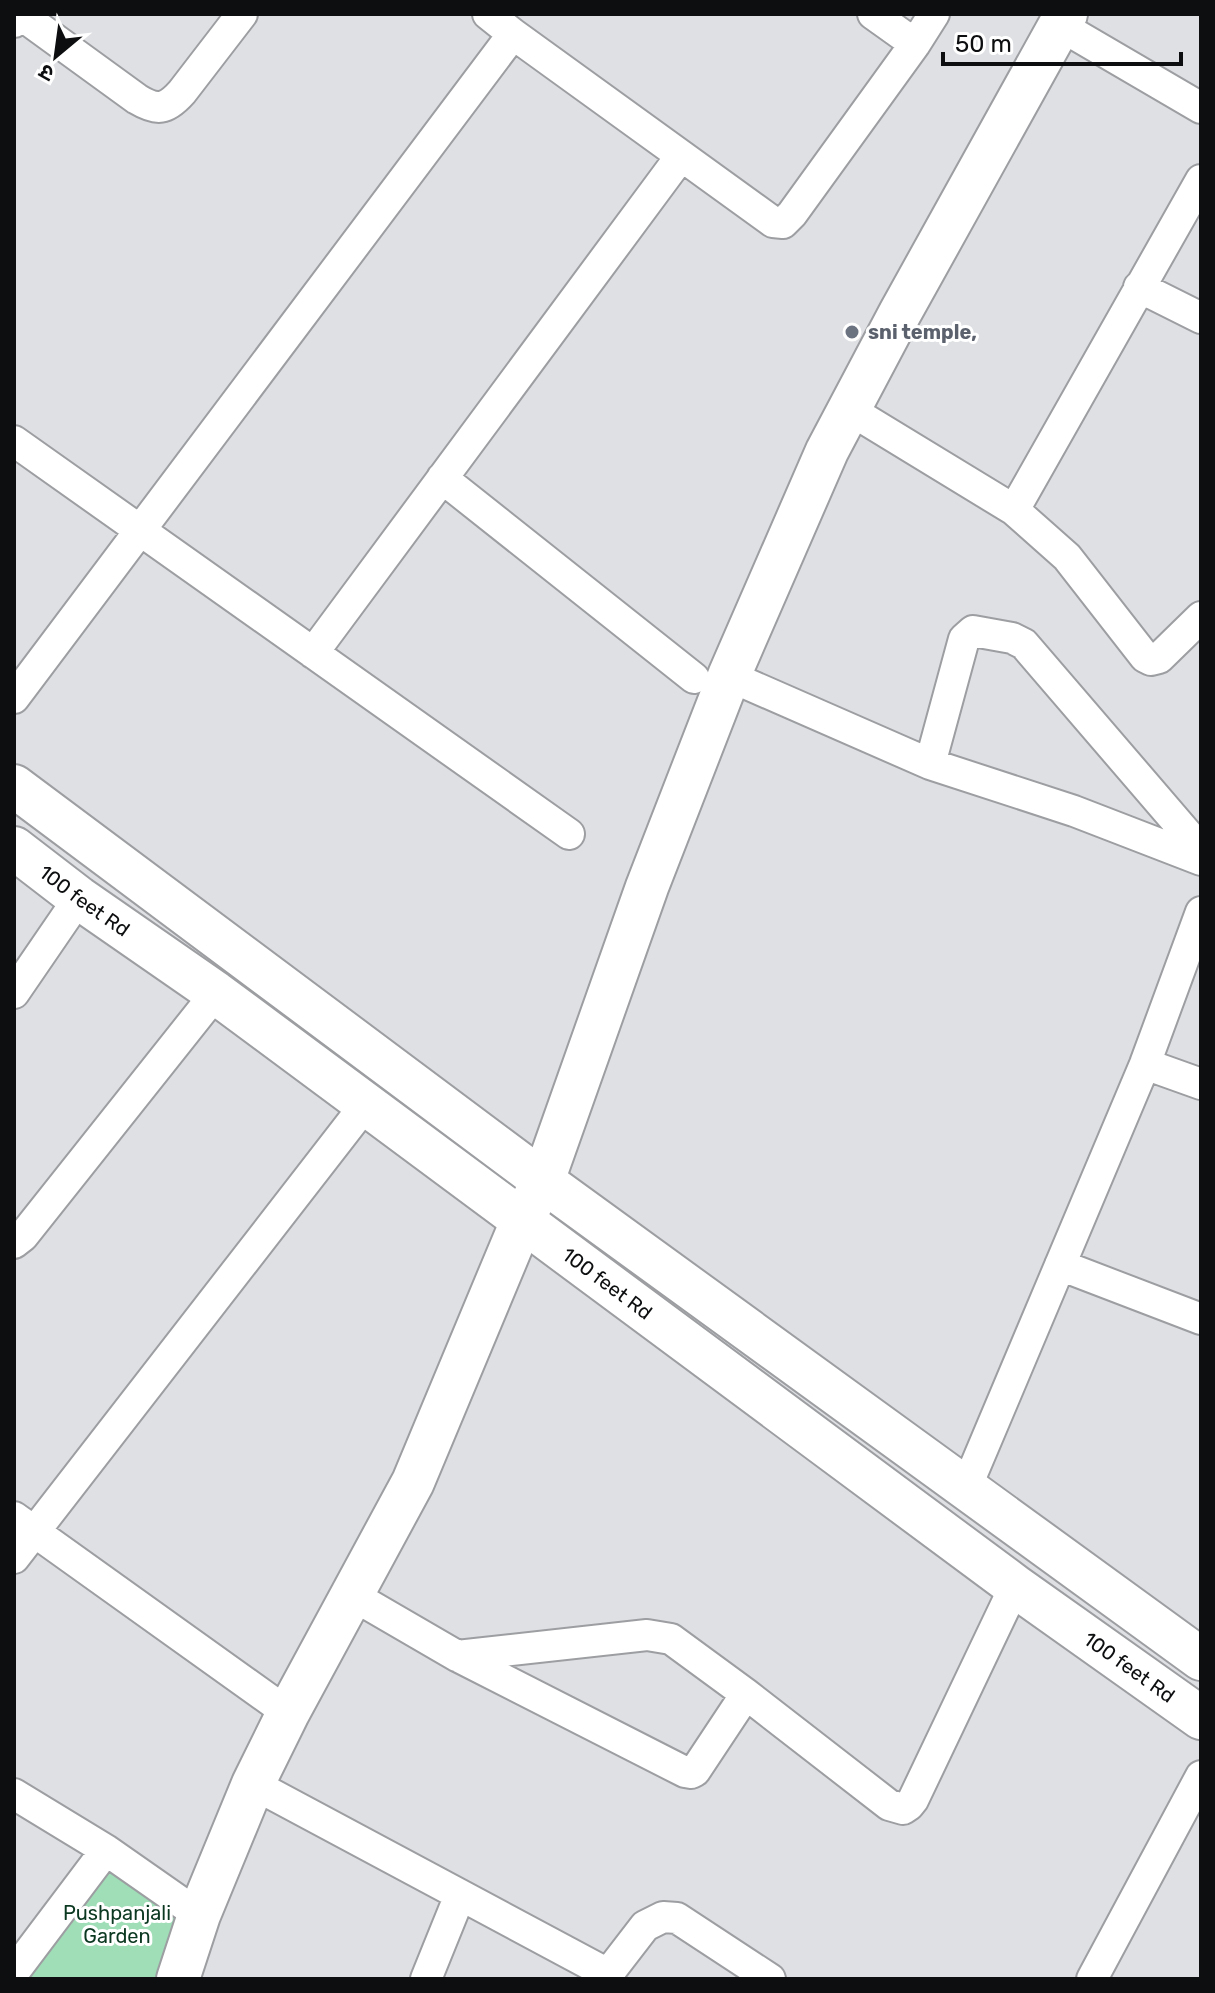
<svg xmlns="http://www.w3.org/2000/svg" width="1215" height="1993" font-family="Rubik,'Noto Sans Devanagari',sans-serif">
<rect width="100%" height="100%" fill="#dee0e3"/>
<!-- green -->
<path fill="#9fdeb7" d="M106,1850l93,65 -21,64h-164z"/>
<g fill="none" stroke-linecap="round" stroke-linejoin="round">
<defs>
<path id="street" d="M488,14l25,20 260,188 10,1 9,-9 123,-170 19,-30
M873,14l42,30
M14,22l6,-8 117,85c20,12 29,11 45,-7l60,-78
M1059,25l142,83
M1139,287l62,31
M850,410l164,100 53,47 78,100 6,3 8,-2 42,-41
M14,441l555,393
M442,478l252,200
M1014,510l187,-330
M313,653l368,-497
M729,676l201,88 144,47 127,49
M14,698l499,-664
M930,764l34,-125 9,-8 39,7 12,6 177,206
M14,993l65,-95
M1145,1064l56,20
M14,1243l9,-7 193,-243
M1060,1265l141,54
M966,1488l179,-424 56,-152
M14,1517l274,196
M14,1558l352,-454
M352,1595l105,61 228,116 6,1 4,-2 51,-77
M457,1656l190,-21 24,4 75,55 143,111 14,4 6,-4 4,-5 102,-214
M253,1784l355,190 -3,5
M14,1794l92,56 93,65
M14,1972l92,-122
M608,1974l37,-48 18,-9 14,1 93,61
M426,1979l34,-84
M1092,1979l109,-203"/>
<g id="secondary">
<path d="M14,786l529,395 658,478"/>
<path id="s1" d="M14,848l65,50 137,95 799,593 186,132"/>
<path d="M178,1979l21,-64 54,-131 35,-71 125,-231 109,-261 21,-40 104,-294 82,-211 98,-225 73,-138 166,-299"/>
</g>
</defs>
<!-- street casing -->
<use href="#street" stroke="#9c9ea1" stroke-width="34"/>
<!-- secondary casing -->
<use href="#secondary" stroke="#9c9ea1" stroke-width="46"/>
<!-- street -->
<use href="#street" stroke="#fff" stroke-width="30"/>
<!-- secondary -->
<use href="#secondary" stroke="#fff" stroke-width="42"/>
</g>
<!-- markers -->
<circle fill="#6b7280" stroke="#fff" stroke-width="3" cx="852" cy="332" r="8"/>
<g text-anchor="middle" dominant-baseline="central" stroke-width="6" stroke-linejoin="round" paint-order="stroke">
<!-- worship labels -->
<g font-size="20" font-weight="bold" fill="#5b616d" stroke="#fff" text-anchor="start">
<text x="868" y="332">sni temple,</text>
</g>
<!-- street labels -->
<g font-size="20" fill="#0d0e0f" stroke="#fff">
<text stroke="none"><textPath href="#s1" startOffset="88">100 feet Rd</textPath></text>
<text stroke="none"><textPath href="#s1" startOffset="736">100 feet Rd</textPath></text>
<text stroke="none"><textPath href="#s1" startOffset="1384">100 feet Rd</textPath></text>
</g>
<!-- park labels -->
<g font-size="20" fill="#0b3821" stroke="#fff">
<text x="117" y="1913">Pushpanjali<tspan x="117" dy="23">Garden</tspan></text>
</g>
</g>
<!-- border -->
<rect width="1215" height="1993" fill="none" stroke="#0d0e0f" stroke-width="32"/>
<!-- north arrow -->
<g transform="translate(56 56) rotate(209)" stroke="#ffffff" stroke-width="6" paint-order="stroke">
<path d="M0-6L14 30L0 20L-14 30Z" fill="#0d0e0f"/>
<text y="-12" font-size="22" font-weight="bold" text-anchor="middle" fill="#0d0e0f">उ</text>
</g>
<!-- scale -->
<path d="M943 52v12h238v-12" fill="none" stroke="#0d0e0f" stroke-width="4"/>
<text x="955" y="52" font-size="24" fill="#0d0e0f" stroke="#ffffff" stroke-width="6" paint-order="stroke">50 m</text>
</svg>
